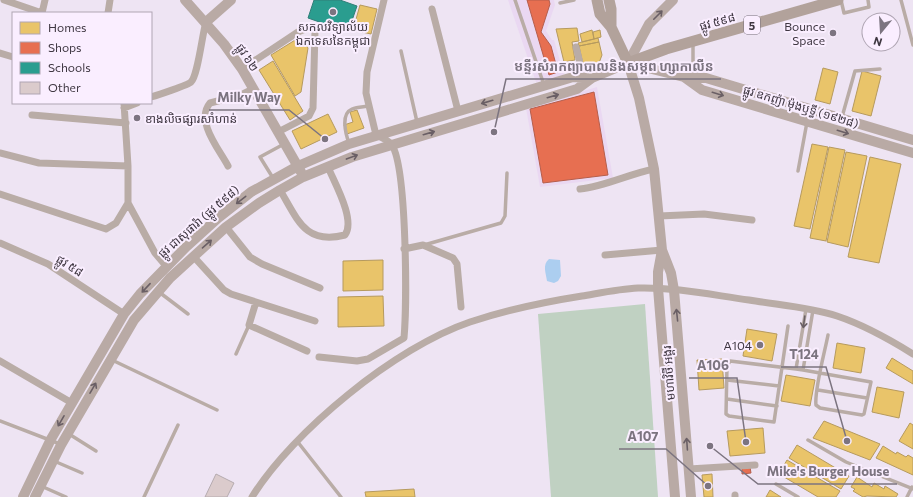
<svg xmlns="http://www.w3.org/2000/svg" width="913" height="497" font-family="Commissioner,'Noto Sans Khmer',sans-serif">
<rect width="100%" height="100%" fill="#eee4f3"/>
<!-- built -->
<path fill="#ead8f2" d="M508,0h46l1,5 -9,26 6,9h2l10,35 -28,7z
M597,87l16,91 -73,9 -14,-79z"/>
<!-- green -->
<path fill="#c0d1c2" d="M645,304l13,193h-107l-13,-183z"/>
<!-- water -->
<path fill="#accef0" d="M549,259l11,1 1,16 -3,5 -4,2 -7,-2c-1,-8 -5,-16 2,-22z"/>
<!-- homes -->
<path fill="#e9c46a" stroke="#b69a5e" d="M360,5l17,4 -6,25 -18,-4z
M577,28l2,13 -7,1 3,18 -11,2 -8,-33z
M592,30l2,9 -12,3 -2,-8z
M600,30l1,7 -7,2 -1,-7z
M300,37l8,11 -7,44 -6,4 -24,-41z
M598,38l1,4 -20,4 -1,-3z
M599,42l3,13 -3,8 -4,3 -11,3 -5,-23z
M273,61l30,50 -13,9 -31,-50z
M823,68l15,4 -8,32 -15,-4z
M862,71l19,5 -10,40 -19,-5z
M357,110l7,18 -17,6 -3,-9 9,-3 -3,-10z
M328,114l9,18 -36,17 -9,-18z
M812,144l16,3 -18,82 -16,-3z
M829,147l16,3 -19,91 -16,-3z
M846,152l21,4 -19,91 -21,-5z
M870,157l31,7 -22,99 -31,-6z
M383,260v30l-40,1v-30z
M383,296l1,30 -46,1v-30z
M747,329l30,5 -5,27 -29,-5z
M837,343l28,5 -4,25 -28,-5z
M892,358l21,13v13l-27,-16z
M722,359l2,29 -25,2 -2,-30z
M786,375l29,5 -5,26 -29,-5z
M877,387l27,5 -5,26 -27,-6z
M824,421l56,23 -10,16 -57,-22z
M910,423l3,2v24l-14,-8z
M763,428l2,25 -35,3 -3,-25z
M797,445l52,31 -8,13 -52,-31z
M883,446l13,8 1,-2 9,5 2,-2 5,3v17l-37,-17z
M787,460l53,31 -4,6h-18l-39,-23z
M712,474l1,23h-9l-2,-22z
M857,477l15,10 2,-4 10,6 1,-3 13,8 -2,3 -29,-1 -4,1 -10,-6 2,-2 -4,-2z
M414,489l1,8h-49l-1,-5z
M770,490l11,7h-15z"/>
<!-- shops -->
<path fill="#e76f51" stroke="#b55e4c" d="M527,0h22l1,4 -9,28 10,14 7,26 -9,3z
M594,92l14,83 -65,8 -13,-74z
M750,467l1,6 -9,1v-6z"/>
<!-- schools -->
<path fill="#2a9d8f" stroke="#307e78" d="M314,0h26l17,6 -9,26 -40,-14z"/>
<!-- building -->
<path fill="#dbcbcc" stroke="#b5abaf" d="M216,474l18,9 -7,14h-22z"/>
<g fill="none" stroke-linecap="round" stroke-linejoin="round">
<!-- lane -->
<path stroke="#b9aca6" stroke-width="3.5" d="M515,0l29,85
M841,0l3,13 25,-6 -1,-7
M901,0l12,45
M560,3l14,-3
M401,51l16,71
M693,77v-34
M842,117l13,-46 25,-2
M349,143c-3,-8 -9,-29 3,-34 5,-2 11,-2 17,-3
M798,171l9,-49
M273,178l-13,-21 24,-13
M424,245l77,-22 4,-7 2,-43
M159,292l29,22
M806,309l-10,60 7,1 10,-60
M788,326l-14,96 -45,-6 -3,-2 1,-48 3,-5 66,8
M236,354l13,-29
M112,360l105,50
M803,370l68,12 -7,32 -2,1 -42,-7 -4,-3c-2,-14 9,-54 12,-70
M727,380l52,6
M818,390l49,8
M727,399l50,7
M0,421l60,23
M69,434l27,17
M808,440l38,22 67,27
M297,441l44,56
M54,461l28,12
M776,484l22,13
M41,486l25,11
M144,497l34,-72
M907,497l5,-10"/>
<!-- street -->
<path stroke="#b9aca6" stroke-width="7" d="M4,0l38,13
M432,9l26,102
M42,13l3,-13
M108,13l2,-13
M576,47l5,20 -2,10
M0,53l13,4
M242,69l56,-37 12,-5 5,4 -2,77 -4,8 -31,16
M151,97c7,-2 37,-12 40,-15 7,-7 11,-47 15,-60
M124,103l4,63v37l27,50 11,13
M124,108l13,-5
M32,115l94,8
M0,153l39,10 89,3
M228,166c-9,-17 -33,-45 -18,-63l31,-8 12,-6
M580,189c26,-3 49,-15 74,-20
M280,190c18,30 25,55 65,45 11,-15 -11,-53 -17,-68
M0,194l106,35 10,-6 12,-20
M659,216l45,-2 48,6
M226,227l24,30 12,7 58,24
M0,243l48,21 76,50
M404,249l19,-4 30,13 4,6 4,43
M605,255l57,-5
M193,256l31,34 7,4 84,27
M256,302l-7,23 58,26
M319,357l38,4 11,-2 36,-21c3,-33 3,-169 -12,-193 -3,-4 -11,-8 -16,-10l-10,-42 1,-21 17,-72
M0,361l72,42
M689,469l66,-4
M735,495v2
M252,497c41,-66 144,-150 218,-175 36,-12 74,-20 112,-26 18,-3 37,-7 56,-8 37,-1 74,7 111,12 29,5 60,7 88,16 27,9 52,23 76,38"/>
<!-- secondary -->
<path stroke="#b9aaa5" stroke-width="10" d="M185,0l39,44 18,25 59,103
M206,22l25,-22
M628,63l11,35 15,71 8,81 -4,22v16l17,209
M628,63l56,14 22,1 207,62
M628,63l21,-39 24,-24
M684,77l18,13 211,63
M662,250l9,23 3,17 17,207
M23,497l28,-58 73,-125 16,-20 46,-47 32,-29 33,-26 47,-26 51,-22 224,-67 19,1
M35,497l26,-52 73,-125 36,-42 56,-51 33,-24 21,-13 23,-13 49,-20 225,-68 15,-11 36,-15"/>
<!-- primary -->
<path stroke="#b2a29b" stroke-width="11" d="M597,0l3,14 11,13 17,36 38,-14 172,-49
M609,0l2,9v18"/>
</g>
<!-- one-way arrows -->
<defs><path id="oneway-shaft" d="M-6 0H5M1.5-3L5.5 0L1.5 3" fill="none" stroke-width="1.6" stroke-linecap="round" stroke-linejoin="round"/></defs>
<g stroke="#6a5f65">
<use href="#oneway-shaft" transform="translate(658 15) rotate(-45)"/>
<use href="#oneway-shaft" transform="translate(718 94) rotate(17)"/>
<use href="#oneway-shaft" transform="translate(553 96) rotate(-16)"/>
<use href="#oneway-shaft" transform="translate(487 102) rotate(164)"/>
<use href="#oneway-shaft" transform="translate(843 132) rotate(17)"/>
<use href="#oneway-shaft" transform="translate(429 133) rotate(-16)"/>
<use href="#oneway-shaft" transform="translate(352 157) rotate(-20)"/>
<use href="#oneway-shaft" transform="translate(241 200) rotate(142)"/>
<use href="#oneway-shaft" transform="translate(207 244) rotate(-41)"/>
<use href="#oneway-shaft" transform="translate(146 288) rotate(133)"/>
<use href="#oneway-shaft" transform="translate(677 315) rotate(-96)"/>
<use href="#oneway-shaft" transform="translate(93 388) rotate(-60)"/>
<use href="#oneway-shaft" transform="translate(61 421) rotate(120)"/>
<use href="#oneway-shaft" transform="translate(687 444) rotate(-94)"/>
</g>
<use stroke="#6a6065" href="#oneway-shaft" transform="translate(804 322) rotate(98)"/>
<!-- markers -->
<g fill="#7c7480" stroke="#faeeff" stroke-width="1.5">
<circle cx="333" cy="12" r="4"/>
<circle cx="833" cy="33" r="4"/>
<circle cx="137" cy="118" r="4"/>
<circle cx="760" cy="345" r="4"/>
</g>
<g text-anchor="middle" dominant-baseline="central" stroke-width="4" stroke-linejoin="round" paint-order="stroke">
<!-- shield labels -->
<rect fill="#faeeff" stroke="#776e7b" stroke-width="1" x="744" y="16" width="16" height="18" rx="3"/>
<g font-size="11" font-weight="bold" fill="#3f3742">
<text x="752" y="25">5</text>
</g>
<!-- street labels -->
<g font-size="12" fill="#3f3742" stroke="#faeeff">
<text transform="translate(717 21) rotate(-16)">ផ្លូវ ៥៩៨</text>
<text transform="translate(248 57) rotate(57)">ផ្លូវ ៦២</text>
<text transform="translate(801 106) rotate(17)">ផ្លូវ ឧកញ៉ា ម៉ុងឫទ្ធី (១៩២៨)</text>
<text transform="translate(198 221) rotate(-41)">ផ្លូវ ជាសុផារ៉ា (ផ្លូវ ៥៩៨)</text>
<text transform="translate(70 265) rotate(32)">ផ្លូវ ៥៨</text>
<text transform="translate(668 373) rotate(-94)">មហាវិថី អង្គរ</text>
</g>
<!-- poi labels -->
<g font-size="12" fill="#3f3742" stroke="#faeeff" text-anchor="end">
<text x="333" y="26" text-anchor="middle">សកលវិទ្យាល័យ<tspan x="333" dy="14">ឯកទេសនៃកម្ពុជា</tspan></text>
<text x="825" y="26">Bounce<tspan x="825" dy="14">Space</tspan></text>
<text x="145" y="118" text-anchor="start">ខាងលិចផ្សារសាំហាន់</text>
<text x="752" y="345">A104</text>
</g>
</g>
<!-- callouts -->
<path fill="none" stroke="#7c7480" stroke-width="1.5" d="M494 132L506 79H721M325 139L289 110H209M847 441L826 367H781M746 442L737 378H689M708 486L666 449H619M710 446L758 484H897"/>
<g fill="#7c7480" stroke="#faeeff" stroke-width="1.5">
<circle cx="494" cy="132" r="4"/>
<circle cx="325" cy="139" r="4"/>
<circle cx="847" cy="441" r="4"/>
<circle cx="746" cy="442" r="4"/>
<circle cx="708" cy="486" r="4"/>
<circle cx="710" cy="446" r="4"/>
</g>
<g font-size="13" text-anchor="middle" font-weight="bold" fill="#7c7480" stroke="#faeeff" stroke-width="4" stroke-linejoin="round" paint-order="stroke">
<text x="614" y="71">មន្ទីរសំរាកព្យាបាលនិងសម្ភព ហ្សាកាលីន</text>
<text x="249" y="102">Milky Way</text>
<text x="804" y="359">T124</text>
<text x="713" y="370">A106</text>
<text x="643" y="441">A107</text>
<text x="828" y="476">Mike's Burger House</text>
</g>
<!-- legend -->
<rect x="12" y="12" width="140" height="92" fill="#faeeff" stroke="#afa5b3"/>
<rect x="20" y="22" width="20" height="12" fill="#e9c46a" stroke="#afa5b3"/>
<text x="48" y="32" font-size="12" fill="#3f3742">Homes</text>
<rect x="20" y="42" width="20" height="12" fill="#e76f51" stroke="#afa5b3"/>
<text x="48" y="52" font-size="12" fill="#3f3742">Shops</text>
<rect x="20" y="62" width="20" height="12" fill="#2a9d8f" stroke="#afa5b3"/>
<text x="48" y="72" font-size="12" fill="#3f3742">Schools</text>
<rect x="20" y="82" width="20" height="12" fill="#dbcbcc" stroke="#afa5b3"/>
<text x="48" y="92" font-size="12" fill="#3f3742">Other</text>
<!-- north arrow -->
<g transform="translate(881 32) rotate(198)"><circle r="19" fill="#faeeff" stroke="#afa5b3"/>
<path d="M0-3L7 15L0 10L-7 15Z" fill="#7c7480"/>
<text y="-6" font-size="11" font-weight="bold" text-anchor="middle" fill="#3f3742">N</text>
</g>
</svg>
